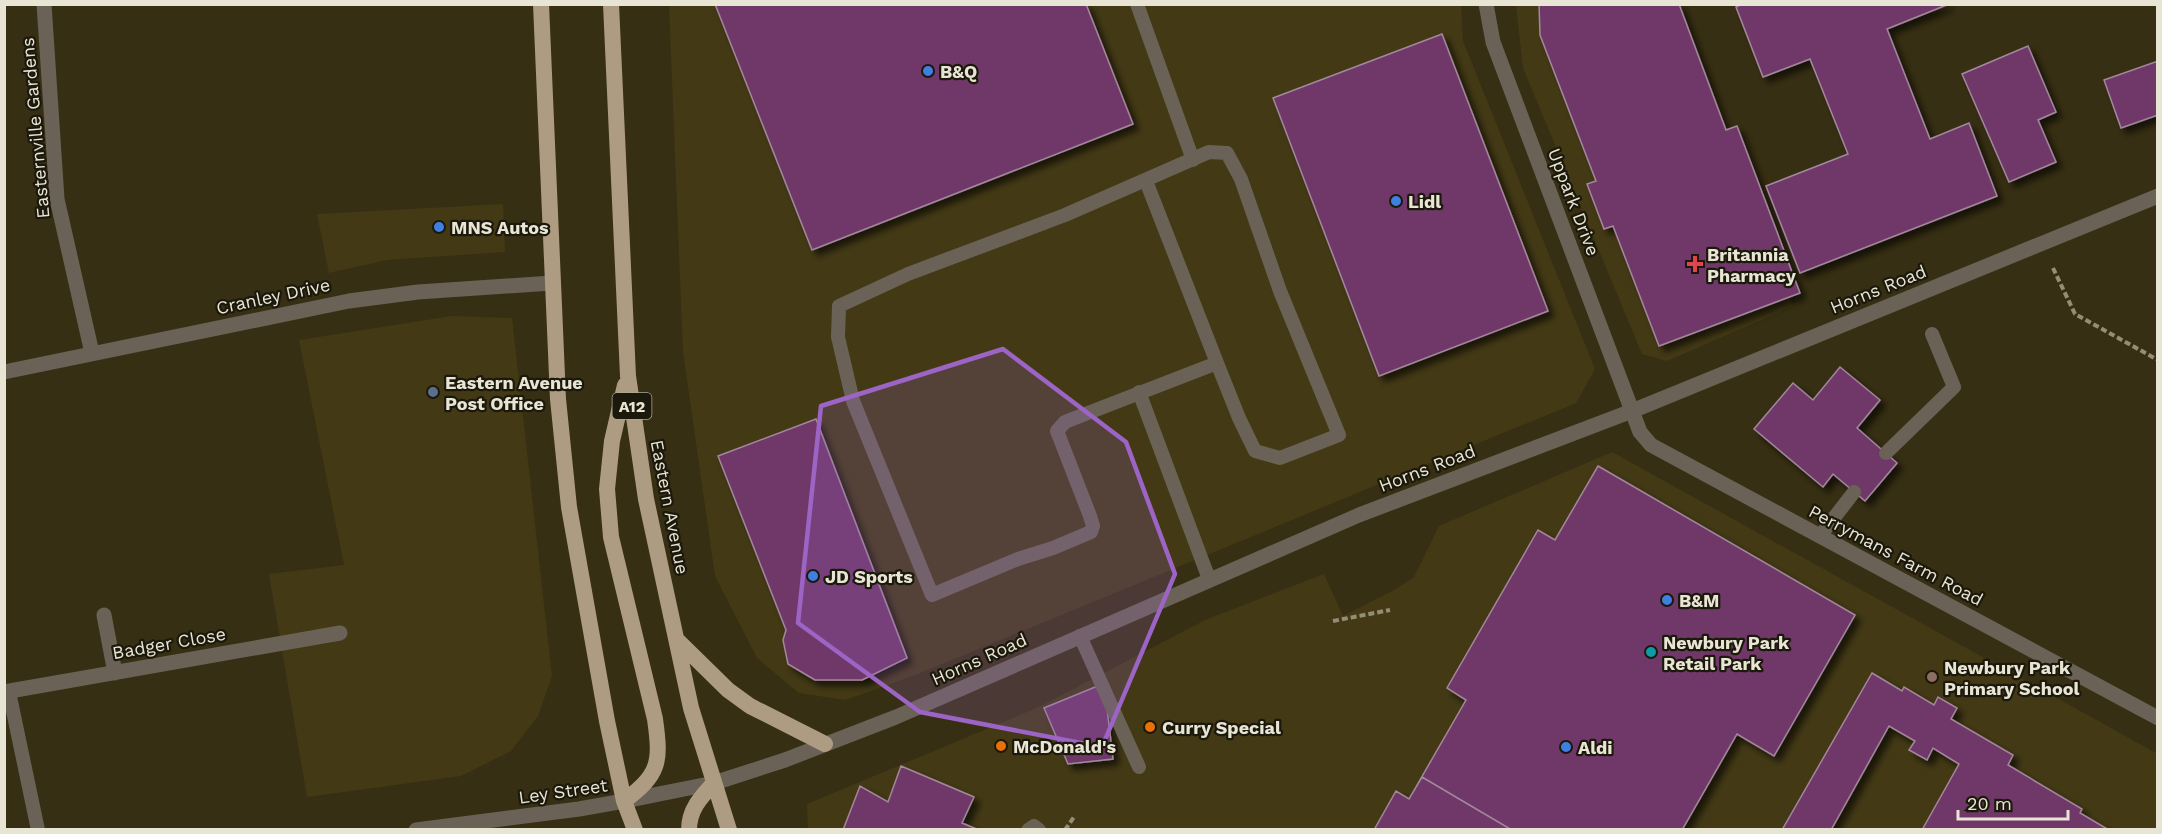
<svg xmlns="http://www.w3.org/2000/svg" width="2162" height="834" font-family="'Work Sans',sans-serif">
<defs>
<filter id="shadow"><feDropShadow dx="5.5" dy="5.5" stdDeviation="3" flood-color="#0009"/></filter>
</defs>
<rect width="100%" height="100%" fill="#372f13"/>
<!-- built -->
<path fill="#433915" d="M669,5h792l2,36 132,328 -19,34 -658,271 -73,26 -46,-7 -42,-35 -42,-82 -32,-224z
M1516,5h165l112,301 -126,55 -25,-7 -119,-286z
M503,204l2,48 -118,8 -58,13 -12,-59z
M452,316l60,2 40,358 -14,40 -27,35 -50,25 -154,21 -38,-223 75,-9 -45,-225z
M1612,452l546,302 -1,76h-1349l-1,-26 232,-97 166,-87 119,-46 19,42 53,-27 18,-12 25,-51z"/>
<!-- building -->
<path fill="#6f3968" stroke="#a2879d" stroke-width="1.5" filter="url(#shadow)" d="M715,4h371l47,120 -321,126z
M1539,4h140l47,126 11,-4 63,167 -141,53 -46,-120 -9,3 -17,-45 9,-3 -56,-146z
M1742,4h207l-62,25 43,110 39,-16 28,73 -197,77 -34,-87 82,-32 -38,-95 -47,18 -27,-70z
M1442,34l106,277 -169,65 -106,-278z
M2028,46l28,66 -18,8 18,42 -47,20 -47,-108z
M2158,61v54l-37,13 -17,-48z
M1840,367l40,33 -23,28 40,35 -32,38 -32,-27 -10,13 -69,-58 39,-46 20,17z
M816,419l91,239 -45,22h-47l-27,-16 -5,-24 3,-10 -68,-174z
M1598,466l257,149 -81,141 -37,-22 -55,96h-308l22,-39 13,8 57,-99 -19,-12 91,-158 17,10z
M1872,673l30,18 2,-4 30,18 4,-8 19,11 -6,11 62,36 -5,10 74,44 -2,4 29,17h-187l37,-66 -26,-16 -6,12 -18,-10 6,-9 -26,-15 -58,104h-49z
M1100,685l6,15 7,59 -45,5 -24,-56z
M901,766l73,31 -12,26 17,7h-136l17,-44 28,16z
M1422,777l44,26 46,27h-138l22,-39 13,8z"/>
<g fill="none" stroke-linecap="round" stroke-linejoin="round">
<!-- path -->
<path stroke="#948e77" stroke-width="4" stroke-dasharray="6 3" stroke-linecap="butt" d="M2053,268l22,46 83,46
M1333,621l57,-11
M1065,830l9,-13"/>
<!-- service -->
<path stroke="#6a6256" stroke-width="14" d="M1137,4l56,156
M1146,181l71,182 -142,55 -10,4 -8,9 33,85 3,10 -2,6 -38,16 -35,11 -86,36 -79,-194 -15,-64 1,-31 69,-32 157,-59 144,-63 18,1 14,26 39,112 59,144 -59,23 -25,-7 -16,-33 -22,-55
M1139,392l70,187
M1886,453l68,-66 -22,-53
M1820,536l34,-44
M1080,636l59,131
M9,692l29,138
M1028,830l6,-4 5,4"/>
<!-- minor -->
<path stroke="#6a6256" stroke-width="15" d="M44,4l13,195 35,154
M1486,4l7,38 147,390 11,13 507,273
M4,372l345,-71 69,-9 134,-9
M104,615l11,58
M4,692l336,-59"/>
<!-- tertiary -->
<path stroke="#6a6256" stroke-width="15" d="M416,830l163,-21 45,-8 90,-18 71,-23 111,-43 463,-202 273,-104 526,-215"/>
<!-- trunk -->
<path stroke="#ae9c82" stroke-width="16" d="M541,4l17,395 11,108 38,214 17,80 11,29
M611,4l17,372 18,123 45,209 38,122
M677,640l51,50 22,16 75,38
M624,801c36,-27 37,-39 31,-82l-44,-182 -4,-48 5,-48 13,-56
M689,830c0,-21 12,-33 25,-47"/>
</g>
<!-- marked area -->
<path fill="#9c64c5" fill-opacity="0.2" stroke="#9c64c5" stroke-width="4.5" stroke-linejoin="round" d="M1003,349l123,93 49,132 -73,173 -182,-35 -122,-89 23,-217z"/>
<!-- markers -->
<g fill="#3f7fe0" stroke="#1b180c" stroke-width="2">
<circle cx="928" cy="71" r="6"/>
<circle cx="1396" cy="201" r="6"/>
<circle cx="439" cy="227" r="6"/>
<circle cx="813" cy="576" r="6"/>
<circle cx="1667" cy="600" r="6"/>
<circle cx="1566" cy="747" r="6"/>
</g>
<path fill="#e0444e" stroke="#1b180c" stroke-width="2" d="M1692 255h6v6h6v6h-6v6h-6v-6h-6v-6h6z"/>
<circle fill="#5c6f8a" stroke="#1b180c" stroke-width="2" cx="433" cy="392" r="6"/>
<circle fill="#0f9aa8" stroke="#1b180c" stroke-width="2" cx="1651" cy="652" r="6"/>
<circle fill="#8d6e63" stroke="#1b180c" stroke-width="2" cx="1932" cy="677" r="6"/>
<g fill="#e8710a" stroke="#1b180c" stroke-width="2">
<circle cx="1150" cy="727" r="6"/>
<circle cx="1001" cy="746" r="6"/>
</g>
<g text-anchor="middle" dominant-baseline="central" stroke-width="4.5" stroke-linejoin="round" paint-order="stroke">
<!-- shield labels -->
<rect fill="#1b180c" stroke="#aba898" stroke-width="1.5" x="612.5" y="393" width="39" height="26" rx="4.5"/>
<g font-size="16" font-weight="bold" fill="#e9e5d4">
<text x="632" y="406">A12</text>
</g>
<!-- poi labels -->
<g font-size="18" font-weight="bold" fill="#e9e5d4" stroke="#1b180c" text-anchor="start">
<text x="940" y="71">B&amp;Q</text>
<text x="1408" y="201">Lidl</text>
<text x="451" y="227">MNS Autos</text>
<text x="1707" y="254">Britannia<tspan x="1707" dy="21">Pharmacy</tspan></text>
<text x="445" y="382">Eastern Avenue<tspan x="445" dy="21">Post Office</tspan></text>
<text x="825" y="576">JD Sports</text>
<text x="1679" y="600">B&amp;M</text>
<text x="1663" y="642">Newbury Park<tspan x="1663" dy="21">Retail Park</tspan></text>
<text x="1944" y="667">Newbury Park<tspan x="1944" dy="21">Primary School</tspan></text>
<text x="1162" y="727">Curry Special</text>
<text x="1013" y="746">McDonald's</text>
<text x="1578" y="747">Aldi</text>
</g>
<!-- street labels -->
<g font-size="18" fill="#e9e5d4" stroke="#1b180c">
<text transform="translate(35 128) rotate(-95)">Easternville Gardens</text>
<text transform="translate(1574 202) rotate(69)">Uppark Drive</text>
<text transform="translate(1878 289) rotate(-22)">Horns Road</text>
<text transform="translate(273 296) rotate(-12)">Cranley Drive</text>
<text transform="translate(1427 468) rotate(-21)">Horns Road</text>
<text transform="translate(670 507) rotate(79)">Eastern Avenue</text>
<text transform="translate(1896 555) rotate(28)">Perrymans Farm Road</text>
<text transform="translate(169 643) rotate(-10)">Badger Close</text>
<text transform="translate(979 659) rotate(-24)">Horns Road</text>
<text transform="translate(563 791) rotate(-8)">Ley Street</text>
</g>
</g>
<!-- border -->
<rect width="2162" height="834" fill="none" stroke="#e9e5d4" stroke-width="12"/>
<!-- scale -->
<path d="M1958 810v9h110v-9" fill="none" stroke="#e9e5d4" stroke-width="3"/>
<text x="1967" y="810" font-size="18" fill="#e9e5d4" stroke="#1b180c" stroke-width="4.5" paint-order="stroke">20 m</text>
</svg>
